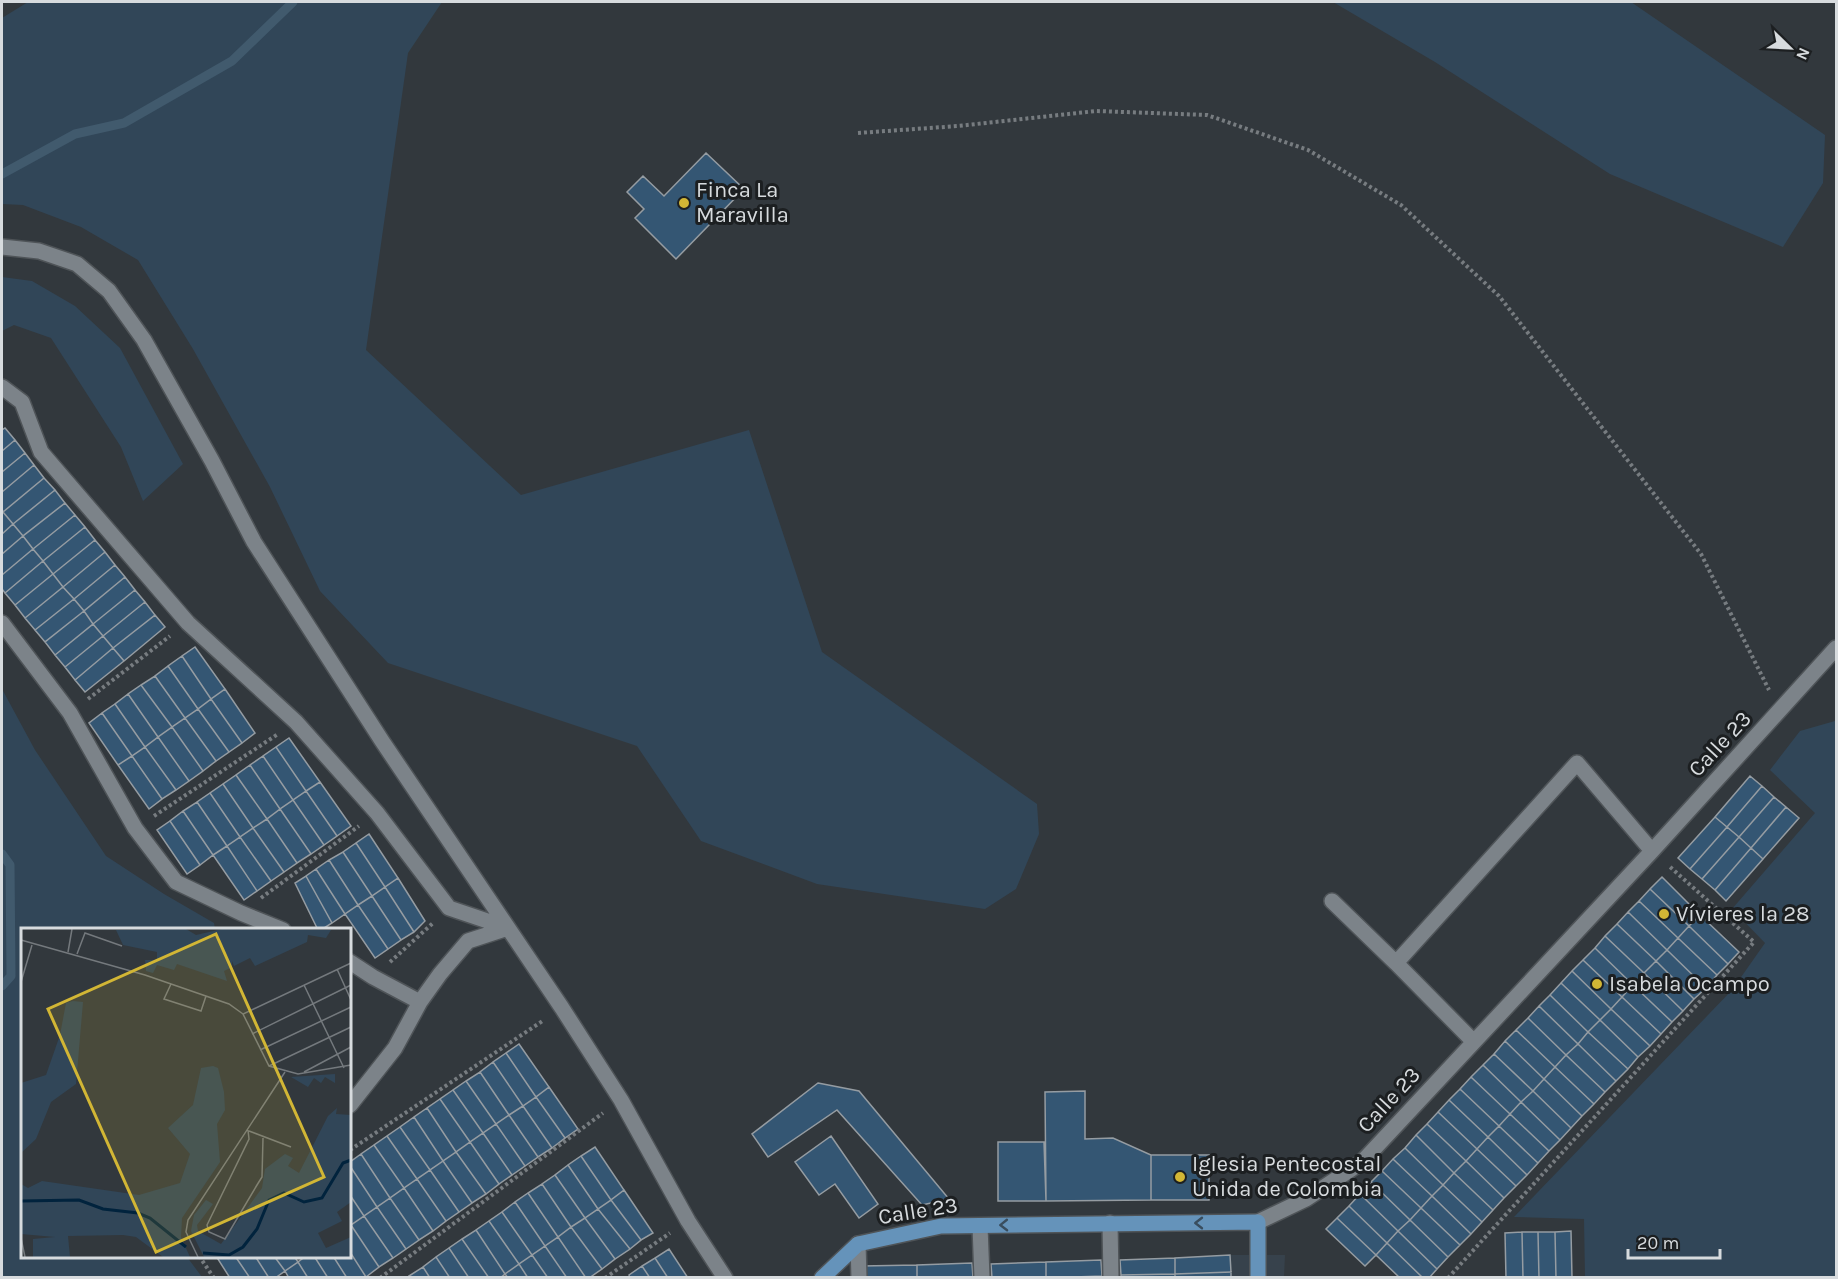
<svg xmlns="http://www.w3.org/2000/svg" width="1838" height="1279" font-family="Karla,sans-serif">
<rect width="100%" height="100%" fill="#32383d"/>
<!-- built -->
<path fill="#37424c" d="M1230,1255h55l-1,22h-53z"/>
<!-- green -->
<path fill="#314658" d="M28,2h414l-34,51 -42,297 155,145 228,-65 73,222 215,152 2,30 -23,55 -31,20 -168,-25 -116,-43 -64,-95 -249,-83 -68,-72 -50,-104 -77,-138 -55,-89 -57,-33 -58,-22 -21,-1v-186z
M1333,2h298l194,133 -2,48 -40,64 -173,-73 -175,-112z
M2,277l30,4 43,25 45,42 63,116 -40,37 -22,-54 -70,-109 -37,-13 -12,6z
M2,689l33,61 71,106 58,38 50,29 1,6 -193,1v326l165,1 15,20h-200z
M1835,721l1,2v554h-251l-1,-58 -70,-2 218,-227 33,-47 -33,-34 83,-96 -45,-43 30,-39z"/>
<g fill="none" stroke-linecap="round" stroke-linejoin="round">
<!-- stream -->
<path stroke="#415a6d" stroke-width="9" d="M2,174l73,-40 49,-11 108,-62 61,-59
M2,854l8,11 1,111 -9,10"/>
</g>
<!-- building -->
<path fill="#345673" stroke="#959ca2" stroke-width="1.5" d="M706,153l38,36 -68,70 -41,-41 9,-9 -17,-17 16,-16 21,20z
M5,428l10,12 -13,11v-21z
M15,440l10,13 -23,19v-21z
M25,453l9,12 -32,27v-20z
M34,465l10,13 -41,34 -1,-3v-17z
M44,478l11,12 -42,34 -10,-12z
M55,490l10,13 -42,33 -10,-12z
M65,503l10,12 -42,34 -10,-13z
M3,512l10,12 -11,10v-21z
M75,515l10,12 -42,34 -10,-12z
M13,524l10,12 -21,18v-20z
M85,527l10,13 -42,34 -10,-13z
M23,536l10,13 -31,26v-21z
M95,540l10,12 -42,35 -10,-13z
M33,549l10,12 -38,32 -3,-4v-14z
M105,552l10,13 -41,34 -11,-12z
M43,561l10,13 -38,31 -10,-12z
M115,565l10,12 -41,34 -10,-12z
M53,574l10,13 -38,31 -10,-13z
M125,577l10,13 -42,34 -9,-13z
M63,587l11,12 -39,31 -10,-12z
M135,590l10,12 -42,34 -10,-12z
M74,599l10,12 -39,31 -10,-12z
M145,602l10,13 -42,33 -10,-12z
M84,611l9,13 -38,31 -10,-13z
M155,615l10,12 -41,34 -11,-13z
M93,624l10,12 -38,31 -10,-12z
M103,636l10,12 -38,32 -10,-13z
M195,647l30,42 -14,10 -29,-43z
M113,648l11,13 -39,31 -10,-12z
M182,656l29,43 -13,10 -30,-43z
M168,666l30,43 -13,9 -30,-42z
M155,676l30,42 -13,9 -31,-42z
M141,685l31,42 -14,10 -30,-43z
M225,689l30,44 -13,10 -31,-44z
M128,694l30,43 -13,10 -30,-43z
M211,699l31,44 -13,9 -31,-43z
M115,704l30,43 -13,9 -30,-43z
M198,709l31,43 -13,9 -31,-43z
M102,713l30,43 -14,9 -29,-42z
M185,718l31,43 -13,10 -31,-44z
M172,727l31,44 -14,10 -31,-44z
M158,737l31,44 -13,9 -31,-43z
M289,738l31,44 -14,9 -30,-44z
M145,747l31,43 -14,9 -30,-43z
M276,747l30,44 -13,9 -30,-44z
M132,756l30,43 -13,10 -31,-44z
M263,756l30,44 -13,9 -30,-44z
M250,765l30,44 -13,10 -31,-44z
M236,775l31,44 -14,9 -30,-44z
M1750,776l12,10 -35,41 -12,-10z
M320,782l31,44 -14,10 -31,-45z
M223,784l30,44 -13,9 -30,-44z
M1762,786l12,11 -35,40 -12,-10z
M306,791l31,45 -13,9 -31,-45z
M210,793l30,44 -13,9 -30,-44z
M1774,797l12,10 -35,41 -12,-11z
M293,800l31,45 -13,9 -31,-45z
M197,802l30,44 -14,9 -30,-44z
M1786,807l13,11 -36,41 -12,-11z
M280,809l31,45 -14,9 -30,-44z
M183,811l30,44 -13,10 -30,-44z
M1715,817l12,10 -37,42 -12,-11z
M267,819l30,44 -13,9 -31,-44z
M170,821l30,44 -13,9 -30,-44z
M1727,827l12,10 -37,42 -12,-10z
M253,828l31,44 -13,9 -31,-44z
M369,834l29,44 -13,9 -29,-44z
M240,837l31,44 -14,10 -30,-45z
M1739,837l12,11 -36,42 -13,-11z
M356,843l29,44 -13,9 -29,-44z
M227,846l30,45 -13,9 -31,-45z
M1751,848l12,11 -37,42 -11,-11z
M343,852l29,44 -14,9 -29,-45z
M329,860l29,45 -13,9 -29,-45z
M316,869l29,45 -13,9 -26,-47z
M306,876l26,47 -11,7h-3l-23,-47z
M1662,877l38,38 -11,11 -39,-37z
M398,878l27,43 -11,11 -29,-45z
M385,887l29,45 -13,8 -29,-44z
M1650,889l39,37 -11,12 -39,-37z
M372,896l29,44 -13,9 -30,-44z
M1639,901l39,37 -11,12 -39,-38z
M358,905l30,44 -13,9 -30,-44z
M1628,912l39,38 -11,11 -39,-37z
M1700,915l39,37 -11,12 -39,-38z
M1617,924l39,37 -12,12 -39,-37z
M1689,926l39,38 -11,11 -39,-37z
M1605,936l39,37 -11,12 -38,-37z
M1678,938l39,37 -11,13 -39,-38z
M1595,948l38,37 -11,12 -39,-37z
M1667,950l39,38 -12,11 -38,-38z
M1583,960l39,37 -11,12 -39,-38z
M1656,961l38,38 -11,12 -39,-38z
M1572,971l39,38 -11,11 -39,-37z
M1644,973l39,38 -11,11 -39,-37z
M1561,983l39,37 -12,12 -38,-37z
M1633,985l39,37 -11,12 -39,-37z
M1550,995l38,37 -10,12 -39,-38z
M1622,997l39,37 -11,12 -39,-37z
M1539,1006l39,38 -12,11 -38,-37z
M1611,1009l39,37 -12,11 -38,-37z
M1528,1018l38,37 -11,12 -39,-37z
M1600,1020l38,37 -10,12 -40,-37z
M1516,1030l39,37 -11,12 -39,-38z
M1588,1032l40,37 -12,12 -38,-37z
M1505,1041l39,38 -11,12 -39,-37z
M519,1044l30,43 -13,10 -30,-44z
M1578,1044l38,37 -11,11 -39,-37z
M506,1053l30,44 -13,9 -30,-44z
M1494,1054l39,37 -12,11 -38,-37z
M1566,1055l39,37 -11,12 -39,-37z
M493,1062l30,44 -14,9 -29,-43z
M1483,1065l38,37 -11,12 -39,-37z
M1555,1067l39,37 -12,12 -38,-37z
M480,1072l29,43 -13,9 -30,-43z
M1471,1077l39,37 -11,12 -39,-37z
M1544,1079l38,37 -11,12 -38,-37z
M466,1081l30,43 -13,9 -30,-43z
M818,1083l41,8 90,108 -27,6 -85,-95 -69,47 -16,-23z
M549,1087l29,42 -13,9 -29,-41z
M1460,1089l39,37 -11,11 -39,-37z
M453,1090l30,43 -13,9 -30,-43z
M1085,1091v48l28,-1 38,17v45l-105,1 -1,-109z
M1533,1091l38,37 -11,12 -39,-38z
M536,1097l29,41 -13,10 -29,-42z
M440,1099l30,43 -14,10 -29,-44z
M1449,1100l39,37 -11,12 -39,-37z
M1521,1102l39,38 -11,11 -39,-37z
M523,1106l29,42 -14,9 -29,-42z
M427,1108l29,44 -13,9 -29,-44z
M1438,1112l39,37 -11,12 -39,-37z
M1510,1114l39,37 -11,12 -39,-37z
M509,1115l29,42 -13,9 -29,-42z
M414,1117l29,44 -13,9 -30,-43z
M496,1124l29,42 -13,9 -29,-42z
M1427,1124l39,37 -12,12 -38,-38z
M1499,1126l39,37 -11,12 -39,-38z
M400,1127l30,43 -13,9 -30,-43z
M483,1133l29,42 -13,9 -29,-42z
M1416,1135l38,38 -11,12 -38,-37z
M387,1136l30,43 -13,9 -30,-43z
M831,1136l47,68 -19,14 -24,-34 -16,11 -24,-33z
M1488,1137l39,38 -11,11 -39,-37z
M470,1142l29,42 -13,10 -30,-42z
M998,1142h46l2,59h-48z
M374,1145l30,43 -14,10 -29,-44z
M595,1147l29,43 -13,10 -30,-44z
M1405,1148l38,37 -11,11 -39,-37z
M1477,1149l39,37 -12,12 -38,-37z
M456,1152l30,42 -14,9 -29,-42z
M361,1154l29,44 -13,9 -27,-41v-4z
M1151,1155h58v45h-58z
M581,1156l30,44 -13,9 -30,-44z
M1393,1159l39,37 -11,12 -39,-37z
M443,1161l29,42 -13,9 -29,-42z
M1466,1161l38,37 -11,12 -39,-37z
M568,1165l30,44 -13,9 -30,-43z
M350,1166l27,41 -13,9 -14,-21z
M430,1170l29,42 -13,9 -29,-42z
M1382,1171l39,37 -11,12 -39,-38z
M1454,1173l39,37 -11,12 -39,-37z
M555,1175l30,43 -14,9 -29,-43z
M417,1179l29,42 -13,10 -29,-43z
M1371,1182l39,38 -12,11 -38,-37z
M542,1184l29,43 -13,10 -30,-44z
M1443,1185l39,37 -11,12 -39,-38z
M404,1188l29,43 -14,9 -29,-42z
M624,1190l29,43 -12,7 -30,-40z
M528,1193l30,44 -13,9 -30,-44z
M1360,1194l38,37 -11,12 -38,-37z
M350,1195l14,21 -13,9 -1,-1z
M1432,1196l39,38 -11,11 -39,-37z
M390,1198l29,42 -13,9 -29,-42z
M611,1200l30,40 -11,9 -32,-40z
M515,1202l30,44 -13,9 -30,-43z
M1349,1206l38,37 -11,12 -39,-37z
M377,1207l29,42 -13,9 -29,-42z
M1421,1208l39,37 -12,12 -38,-37z
M598,1209l32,40 -15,10 -30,-41z
M502,1212l30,43 -13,9 -30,-43z
M364,1216l29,42 -14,9 -28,-42z
M585,1218l30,41 -13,10 -31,-42z
M1337,1218l39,37 -11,11 -39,-37z
M1410,1220l38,37 -11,12 -39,-38z
M489,1221l30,43 -14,10 -29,-44z
M351,1225l28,42 -13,10 -16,-25z
M571,1227l31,42 -13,9h-3l-28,-41z
M476,1230l29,44 -5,4h-11l-27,-39z
M1398,1231l39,38 -8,9h-6l-36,-35z
M1571,1231l1,47h-16l-1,-46z
M1522,1232h16l1,46h-16z
M1522,1232l1,46h-17l-1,-45z
M1538,1232h17l1,46h-17z
M558,1237l28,41h-19l-22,-32z
M462,1239l27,39h-20l-20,-30z
M1387,1243l36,35h-23l-24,-23z
M545,1246l22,32h-19l-16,-23z
M449,1248l20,30h-19l-14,-21z
M669,1249l19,29h-20l-13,-20z
M350,1252l16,25 -1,1h-18l-14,-22h17z
M532,1255l16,23h-20l-9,-14z
M1230,1255l1,17 -56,2v-16z
M216,1256h19l15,22h-20z
M235,1256h20l14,22h-19z
M255,1256h19l11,15 -10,7h-6z
M274,1256h20l4,6 -13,9z
M306,1256h8l14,22h-20l-10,-16z
M314,1256h19l14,22h-19z
M436,1257l14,21h-20l-7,-11z
M655,1258l13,20h-18l-8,-12z
M1175,1258v16l-54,1 -1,-15z
M1101,1260l1,16 -56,2v-16z
M298,1262l10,16h-19l-4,-7z
M1046,1262v16h-54l-1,-14z
M972,1263l1,15h-56v-13z
M519,1264l9,14h-20l-3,-4z
M917,1265v13h-55v-12z
M642,1266l8,12h-20l-1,-3z
M423,1267l7,11h-19l-2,-2z
M1231,1272v6h-56v-4z
M1175,1274v4h-54v-3z"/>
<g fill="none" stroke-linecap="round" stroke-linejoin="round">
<defs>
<path id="minor" d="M2,247l37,4 38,13 32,27 35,49 68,121 42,81 128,199 180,267 59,92 67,121 37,57
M2,387l20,15 19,50 147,171 108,99 81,91 72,95 59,20
M2,623l68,90 65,115 41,54 65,31 42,17
M1332,901l64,62
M350,962l23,15 47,25
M1474,1042l-78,-79 181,-200 75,88
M350,1105l45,-57 25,-46 20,-28 28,-33 40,-13
M1258,1222l48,-23 56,-37 290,-311 184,-203
M1110,1223l1,55
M980,1226l2,52
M858,1244l1,34"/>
<path id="major" d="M822,1278l36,-34 83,-18 317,-4v56"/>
</defs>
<!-- minor casing -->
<use href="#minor" stroke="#4f5458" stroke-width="18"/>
<!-- major casing -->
<use href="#major" stroke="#4f5458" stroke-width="18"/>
<!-- path -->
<path stroke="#777c80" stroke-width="4" stroke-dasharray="3 3" stroke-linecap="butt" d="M858,133l100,-7 138,-15 111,4 101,35 93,55 98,91 202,258 68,136
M88,699l82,-63
M154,816l124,-82
M261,898l98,-72
M390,962l43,-39
M350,1150l194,-130
M199,1256l15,22
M380,1278l223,-165
M605,1278l65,-45
M1448,1278l306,-336 -86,-77"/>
<!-- minor -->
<use href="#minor" stroke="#7c8389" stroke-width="15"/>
<!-- major -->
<use href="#major" stroke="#6593ba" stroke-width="15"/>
</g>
<!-- one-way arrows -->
<defs><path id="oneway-chevron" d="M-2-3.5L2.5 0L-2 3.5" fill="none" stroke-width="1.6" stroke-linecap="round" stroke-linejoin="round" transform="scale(1.5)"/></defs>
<g stroke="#394d5e">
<use href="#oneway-chevron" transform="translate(1199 1223) rotate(180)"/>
<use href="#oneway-chevron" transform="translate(1004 1225) rotate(179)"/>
</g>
<!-- markers -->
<g fill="#d2b635" stroke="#1c1f21" stroke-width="2">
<circle cx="684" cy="203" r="6"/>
<circle cx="1664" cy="914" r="6"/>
<circle cx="1597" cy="984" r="6"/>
<circle cx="1180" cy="1177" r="6"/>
</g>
<g text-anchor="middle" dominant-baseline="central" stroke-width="6" stroke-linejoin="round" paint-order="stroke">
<!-- poi labels -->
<g font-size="22" fill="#d7dbde" stroke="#1c1f21" text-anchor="start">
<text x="696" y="190">Finca La<tspan x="696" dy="25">Maravilla</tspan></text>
<text x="1676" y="914">Vívieres la 28</text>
<text x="1609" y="984">Isabela Ocampo</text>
<text x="1192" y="1164">Iglesia Pentecostal<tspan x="1192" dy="25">Unida de Colombia</tspan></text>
</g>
<!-- street labels -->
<g font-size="22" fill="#d7dbde" stroke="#1c1f21">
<text transform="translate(1720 744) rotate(-47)">Calle 23</text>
<text transform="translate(1389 1100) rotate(-47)">Calle 23</text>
<text transform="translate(918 1211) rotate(-9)">Calle 23</text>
</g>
</g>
<!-- overview -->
<g transform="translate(21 928)">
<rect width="330" height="330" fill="#32383d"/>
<path d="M165,1l10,6 26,-6 109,1 -5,8 -18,-3 -1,7 -52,24 -5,-8 -16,8 -2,-5v6l-8,4 3,10 -50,-17 -3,6 -17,-5 -4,8 -7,-2 -1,-11h12v-8l-34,-7 -7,-15zM52,73l10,1 -7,82 -25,18 -15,37 -15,14v-70l25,-8 14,-40 6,-32zM192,138l5,2 6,24 1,18 -8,14 3,38 -38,56 -1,19 9,20h-27l-27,-20 -13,-2 -55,1 2,21h-37v-18l22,-2 -34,-3v-50l7,4 14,-7 97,14 41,-12 10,-29 -22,-26 25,-23 8,-37zM314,146v9l-10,-6 -4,6 -7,-5 -6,9 -17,-10zM316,180l-1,6 15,1v87l-14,10 5,9 -24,12 8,15 25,-11v20h-147l-13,-26 3,-16 12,-15 7,4 -16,21 1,6 23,13 41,-56 3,-19 20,-15 8,4 -5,8 11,7 29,-57z" fill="#314658"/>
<path fill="none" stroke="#01233d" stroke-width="3" d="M0,273l58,-1 24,9 35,4 12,5 36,29M182,325l26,2 14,-8 14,-18 12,-29 15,-7 20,9 18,-4 21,-35 8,-3"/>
<path fill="none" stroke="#74797d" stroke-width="1.5" d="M0,12l124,35 84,29 14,10M47,24l4,-23M56,26l8,-21 37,13M330,35l-108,51 26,52 29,8 53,-9M316,41l14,31M0,54l11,-37M150,56l-7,15 37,12 5,-15M283,57l40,83M231,106l99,-49M239,122l91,-43M248,138l82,-39M283,144l47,-25M227,202l1,9 -42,86 2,7 16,7 32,-54 5,-8 1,-39M228,203l42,16M0,310l4,19M177,329l-12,-25 2,-12 97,-148"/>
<path fill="#d2b635" fill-opacity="0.15" stroke="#d2b635" stroke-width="3" d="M195,6l108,243 -168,75 -108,-243z"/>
<rect width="330" height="330" fill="none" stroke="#d7dbde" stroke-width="3"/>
</g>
<!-- border -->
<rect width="1838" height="1279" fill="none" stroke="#d7dbde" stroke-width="6"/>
<!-- north arrow -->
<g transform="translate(1790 48) rotate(114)" stroke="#1c1f21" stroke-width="4.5" paint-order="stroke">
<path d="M0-4.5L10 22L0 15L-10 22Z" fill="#d7dbde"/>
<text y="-9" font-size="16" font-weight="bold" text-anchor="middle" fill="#d7dbde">N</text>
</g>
<!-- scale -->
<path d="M1628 1249v9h92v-9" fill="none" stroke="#d7dbde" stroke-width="3"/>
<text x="1637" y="1249" font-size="18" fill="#d7dbde" stroke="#1c1f21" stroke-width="4.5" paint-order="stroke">20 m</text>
</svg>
